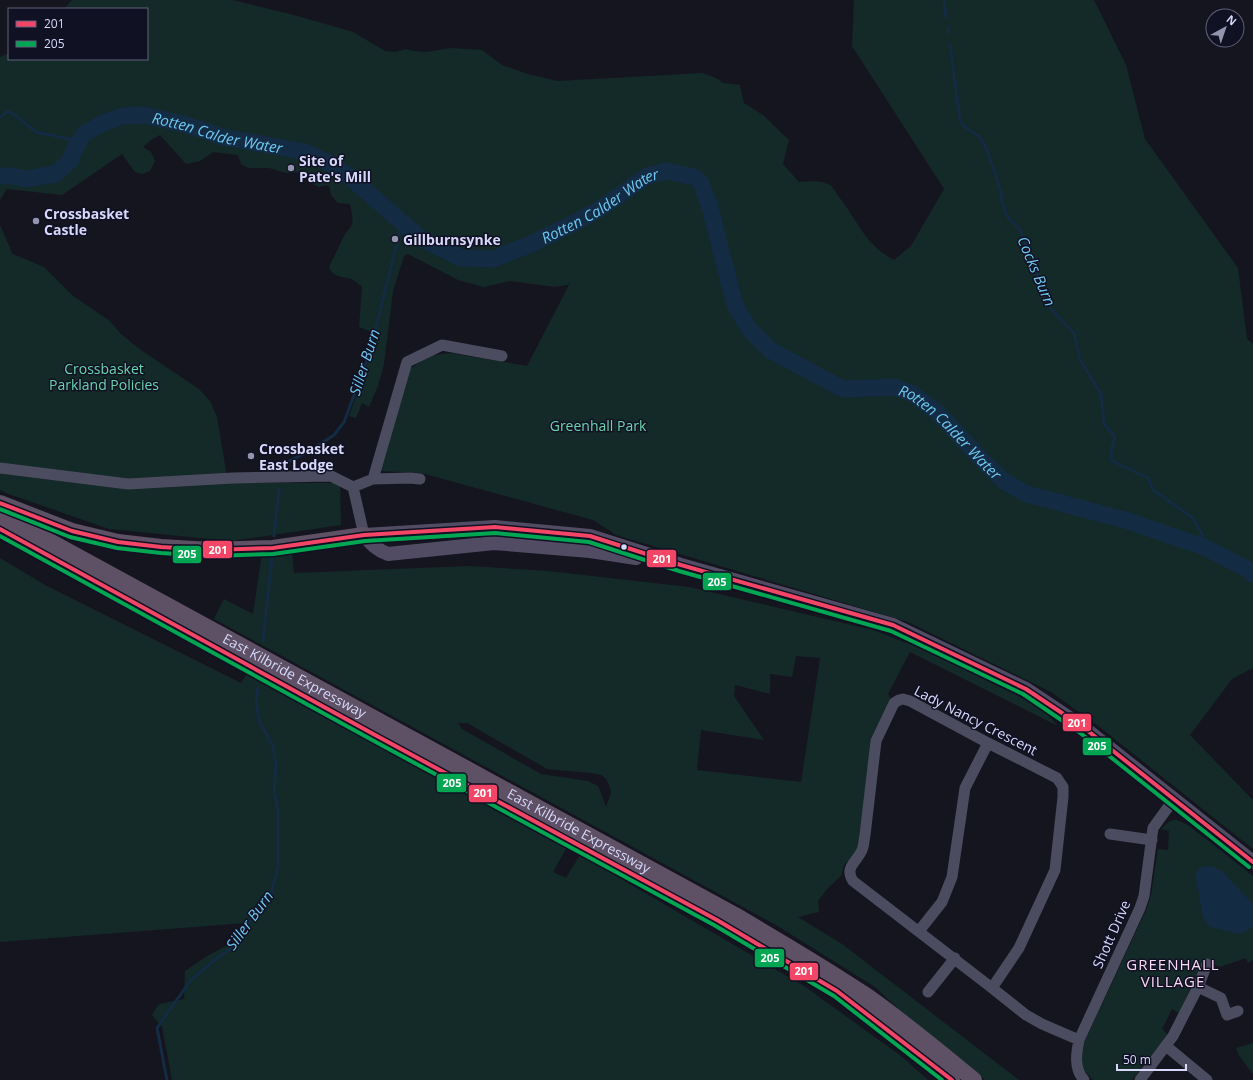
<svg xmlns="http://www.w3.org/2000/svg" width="1253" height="1080" font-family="'Open Sans',sans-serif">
<rect width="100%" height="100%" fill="#151520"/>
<!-- green -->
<path fill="#142a28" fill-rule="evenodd" d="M72,0h161l57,14 63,18 32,19 10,1 11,-3 8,2 12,1 25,-4 31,2 20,15 26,9 29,7 146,-8 15,6 5,4 17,2 4,18 19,12 26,25 -6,24 16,18c9,-1 23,-2 31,3 3,2 7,9 9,12 19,24 26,48 55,63l17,-14 33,-57 -92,-143 2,-46h240l32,65 19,74 93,129 9,71 6,5v324l-21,11 -42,56 63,65v49l-156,-124 -46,-33 -143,-70 -292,-87 -23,-15 -172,-47 -41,-2 30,-102 18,-13 23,-3 76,13 44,-85 -3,4 -13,2 -45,-6 -26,6 -26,-7 -50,-26 -4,2 -11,35 -9,73 -6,22 -9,21 -7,-4 -6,15 -7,-2 29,-82 -19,-7 3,-40c-3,-2 -7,-7 -11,-8 -10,-3 -17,-1 -22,-12l17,-35c10,-7 6,-17 4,-28l-12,-1 -7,-8 -2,-10 -11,2 -9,-6 -6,-9 -17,1 -17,-5h-21l-7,-4 -3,-9 -25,-3 -13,9 -14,3 -26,-29 -9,5 -8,7 8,5 4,9 -5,10 -8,3 -7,-2 -13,-18 -60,41 -55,-6 -7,11v-143l9,-4v6h138v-50h-83z
M0,225l13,30v-1l31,13 29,29 37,25 11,13 17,14 61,41 11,12 7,16 11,66h112l1,42 -110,16 -122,-12 -103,-36 -6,-3z
M292,551l2,22 175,-7 79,5 141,16 184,43 57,22 112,56 16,18 -148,-74 -22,42 2,4 -19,41 -11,101 -4,12 -12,13 -3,11 -14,13 -9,12 1,11 -21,5 44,27 177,136h-34l-83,-68 -27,-25 -99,-62 -562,-306 10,-20 29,15 9,-61zM796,656l24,2 -19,124 -104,-12 4,-40 63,10 -30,-44 1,-11 35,9v-20l22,3zM458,723h9l80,46 44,4 10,2 5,4 3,6 2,8 -5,14 -8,-21 -10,-5 -47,-7 -79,-45z
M0,558l45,27 196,98 7,-11 319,175 -14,25 13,6 14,-23 224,131 97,70 27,24h-756l-10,-53 -10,-12 7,-11 25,-5 1,-28 22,-15 31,-16 8,-17 -246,19z
M1173,820h4l11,5 65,51v84l-5,3 -2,-5 -26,9 -16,-8 -25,54 -7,-4 -10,20 5,5 -5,8 -30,38h-39c-14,-14 -12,-16 -10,-35l64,-137 4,-13 7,-46 10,1 1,-19 -8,-2 6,-6z
M1253,1043v31l-14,-18 -3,-8z"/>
<!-- water -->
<path fill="#132b43" d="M1207,866l7,1 8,4 31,33v23l-11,6h-7l-24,-6 -5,-4 -3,-6 -8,-44 5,-5z"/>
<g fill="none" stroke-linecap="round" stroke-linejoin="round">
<!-- stream -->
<path stroke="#132b43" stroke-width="3" d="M944,0l2,17
M948,27l1,6
M950,44l10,77 5,6 15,10 7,13 14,41 1,12 5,13 13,14 31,79 23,24 6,27 21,34 3,30 11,13 -4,14 1,10 36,17 5,12 40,28 10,18 1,11
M0,117l8,-6 8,5 20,16 43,9
M281,469l4,-6 23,-11 26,-17 10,-13 25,-67 33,-132
M274,536l5,-46
M263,641l9,-85
M167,1080l-10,-52 33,-47 22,-19 22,-16 16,-25 21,-27 7,-27v-55l-4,-21 2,-26 -3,-19 -13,-23 -4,-20 2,-15"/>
<!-- river -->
<path stroke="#132b43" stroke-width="17" id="s1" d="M0,176h11l15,3 29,-5 15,-13 7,-16 7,-11 17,-10 21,-8 22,-1 43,10 36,12 82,15 24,11 21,14 70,61 41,20 32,1 36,-14 45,-22 24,-13 49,-34 19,-5 28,6 7,6 8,21 26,101 14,24 21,21 73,39 51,-2 19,7 26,20 47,50 19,18 22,12 98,26 79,27 43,22 6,5"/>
<!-- minor -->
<path stroke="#4b4c5f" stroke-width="11" d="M0,468l128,16 105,-6 98,-2 22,11
M373,479l34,-117 35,-17 60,11
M353,487l20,-8 37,-1 10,1
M353,487l11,48
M1110,834l42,6
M919,931l23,-29 10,-25 13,-89 23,-45
M1198,987l23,11 6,17 11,-4
M992,988l-139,-107c-9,-14 4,-19 9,-31 2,-4 2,-11 3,-15l11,-94 18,-38 5,-3 4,-1 7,2 78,42 69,35 6,9v10l-8,73 -36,78 -27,40 34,27 16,9 37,16
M928,992l27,-34
M1166,1046l41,34
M1084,1080c-10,-11 -8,-26 -5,-40l61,-132 4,-12 9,-68 21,-29
M1140,1080l33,-44 25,-49 9,-23"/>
<!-- major -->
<path stroke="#514c64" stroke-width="14" d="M364,535l131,-8 95,9 91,29 212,60 133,64 57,38 170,135
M364,535c7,9 13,15 24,19l106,-11 96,8 46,7"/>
<!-- highway -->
<g stroke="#5e5065" stroke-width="16">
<path d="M0,503l72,28 46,11 43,5 50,3 62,-2 91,-13"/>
<path id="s2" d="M0,514l735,401c44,26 89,52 132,81 37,26 72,55 107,84"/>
<path d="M0,529l377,207 340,184 120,71 57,43 58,46"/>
</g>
<defs>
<path id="bus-1" d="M0,503l72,28 46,11 43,5 50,3 62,-2 91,-13 131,-8 95,9 91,29 212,60 133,64 57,38 170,135
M0,529l377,207 340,184 120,71 115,89"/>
<path id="bus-2" d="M0,509l70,28 47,11 44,5 50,3 62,-2 92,-13 130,-8 94,9 90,29 212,60 132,63 56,38 170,135
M0,536l374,205 340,184 120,71 108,84"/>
</defs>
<!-- bus-1 casing -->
<use href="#bus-1" stroke="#111124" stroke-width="7"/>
<!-- bus-2 casing -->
<use href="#bus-2" stroke="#111124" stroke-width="7"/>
<!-- bus-1 -->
<use href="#bus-1" stroke="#f34667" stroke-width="4"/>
<!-- bus-2 -->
<use href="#bus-2" stroke="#00a651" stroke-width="4"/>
</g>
<!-- markers -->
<g fill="#9394ae" stroke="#111124" stroke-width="1.5">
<circle cx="291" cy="168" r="4"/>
<circle cx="36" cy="221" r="4"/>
<circle cx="395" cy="239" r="4"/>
<circle cx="251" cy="456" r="4"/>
</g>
<circle fill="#d7d8fb" stroke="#111124" stroke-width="1.5" cx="624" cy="547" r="3.5"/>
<g text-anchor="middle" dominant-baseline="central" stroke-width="3" stroke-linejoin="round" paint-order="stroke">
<!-- poi labels -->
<g font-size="14" font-weight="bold" fill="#d7d8fb" stroke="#111124" text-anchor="start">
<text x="299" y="160">Site of<tspan x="299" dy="16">Pate's Mill</tspan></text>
<text x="44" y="213">Crossbasket<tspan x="44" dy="16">Castle</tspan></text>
<text x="403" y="239">Gillburnsynke</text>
<text x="259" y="448">Crossbasket<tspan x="259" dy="16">East Lodge</tspan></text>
</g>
<!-- park labels -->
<g font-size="14" fill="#69d5ab" stroke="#111124">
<text x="104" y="368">Crossbasket<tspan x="104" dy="16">Parkland Policies</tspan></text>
<text x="598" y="425">Greenhall Park</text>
</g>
<!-- street labels -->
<g font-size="14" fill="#d7d8fb" stroke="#111124">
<text stroke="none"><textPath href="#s2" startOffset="336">East Kilbride Expressway</textPath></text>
<text transform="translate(976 720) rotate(27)">Lady Nancy Crescent</text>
<text stroke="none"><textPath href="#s2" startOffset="660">East Kilbride Expressway</textPath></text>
<text transform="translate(1111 934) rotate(-66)">Shott Drive</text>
</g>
<!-- water labels -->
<g font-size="15" font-style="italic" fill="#6ec8f2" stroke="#111124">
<text stroke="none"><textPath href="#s1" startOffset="246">Rotten Calder Water</textPath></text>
<text stroke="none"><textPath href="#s1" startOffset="678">Rotten Calder Water</textPath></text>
<text transform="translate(1037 271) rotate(67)">Cocks Burn</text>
<text transform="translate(364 362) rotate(-72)">Siller Burn</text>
<text stroke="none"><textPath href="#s1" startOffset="1182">Rotten Calder Water</textPath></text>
<text transform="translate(249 920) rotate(-54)">Siller Burn</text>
</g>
<!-- neighbourhood labels -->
<g font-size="15" letter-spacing="1" fill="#fcd8f4" stroke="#111124">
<text x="1173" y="964">GREENHALL<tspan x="1173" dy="17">VILLAGE</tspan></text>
</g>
</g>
<g stroke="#111124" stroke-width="1.5">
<rect x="202" y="540" width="31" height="19" rx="4" fill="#f34667"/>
<rect x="172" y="545" width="30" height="19" rx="4" fill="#00a651"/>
<rect x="646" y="549" width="31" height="19" rx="4" fill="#f34667"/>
<rect x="702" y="572" width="30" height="19" rx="4" fill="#00a651"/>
<rect x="1062" y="713" width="30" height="19" rx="4" fill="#f34667"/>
<rect x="1082" y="737" width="30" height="19" rx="4" fill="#00a651"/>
<rect x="436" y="773" width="31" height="20" rx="4" fill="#00a651"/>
<rect x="468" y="784" width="30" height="19" rx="4" fill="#f34667"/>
<rect x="754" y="948" width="31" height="20" rx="4" fill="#00a651"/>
<rect x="789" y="962" width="30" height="19" rx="4" fill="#f34667"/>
</g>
<g font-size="11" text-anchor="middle" font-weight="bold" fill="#fff">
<text x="218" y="554">201</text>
<text x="187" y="558">205</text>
<text x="662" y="563">201</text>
<text x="717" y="586">205</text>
<text x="1077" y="727">201</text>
<text x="1097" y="750">205</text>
<text x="452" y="787">205</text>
<text x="483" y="797">201</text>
<text x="770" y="962">205</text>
<text x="804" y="975">201</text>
</g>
<!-- legend -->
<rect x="8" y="8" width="140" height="52" fill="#111124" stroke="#60617a"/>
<rect x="16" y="21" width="20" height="6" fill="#f34667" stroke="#60617a"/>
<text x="44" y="28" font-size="12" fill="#d7d8fb">201</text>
<rect x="16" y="41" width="20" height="6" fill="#00a651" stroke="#60617a"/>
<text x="44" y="48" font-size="12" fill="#d7d8fb">205</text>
<!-- north arrow -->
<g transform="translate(1225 28) rotate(40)"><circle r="19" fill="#111124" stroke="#60617a"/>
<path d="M0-3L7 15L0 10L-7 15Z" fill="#9394ae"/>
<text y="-6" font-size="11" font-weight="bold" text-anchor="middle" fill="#d7d8fb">N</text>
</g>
<!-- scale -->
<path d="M1117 1064v6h69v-6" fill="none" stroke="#d7d8fb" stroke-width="2"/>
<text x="1123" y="1064" font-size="12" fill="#d7d8fb" stroke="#111124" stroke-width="3" paint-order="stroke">50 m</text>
</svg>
